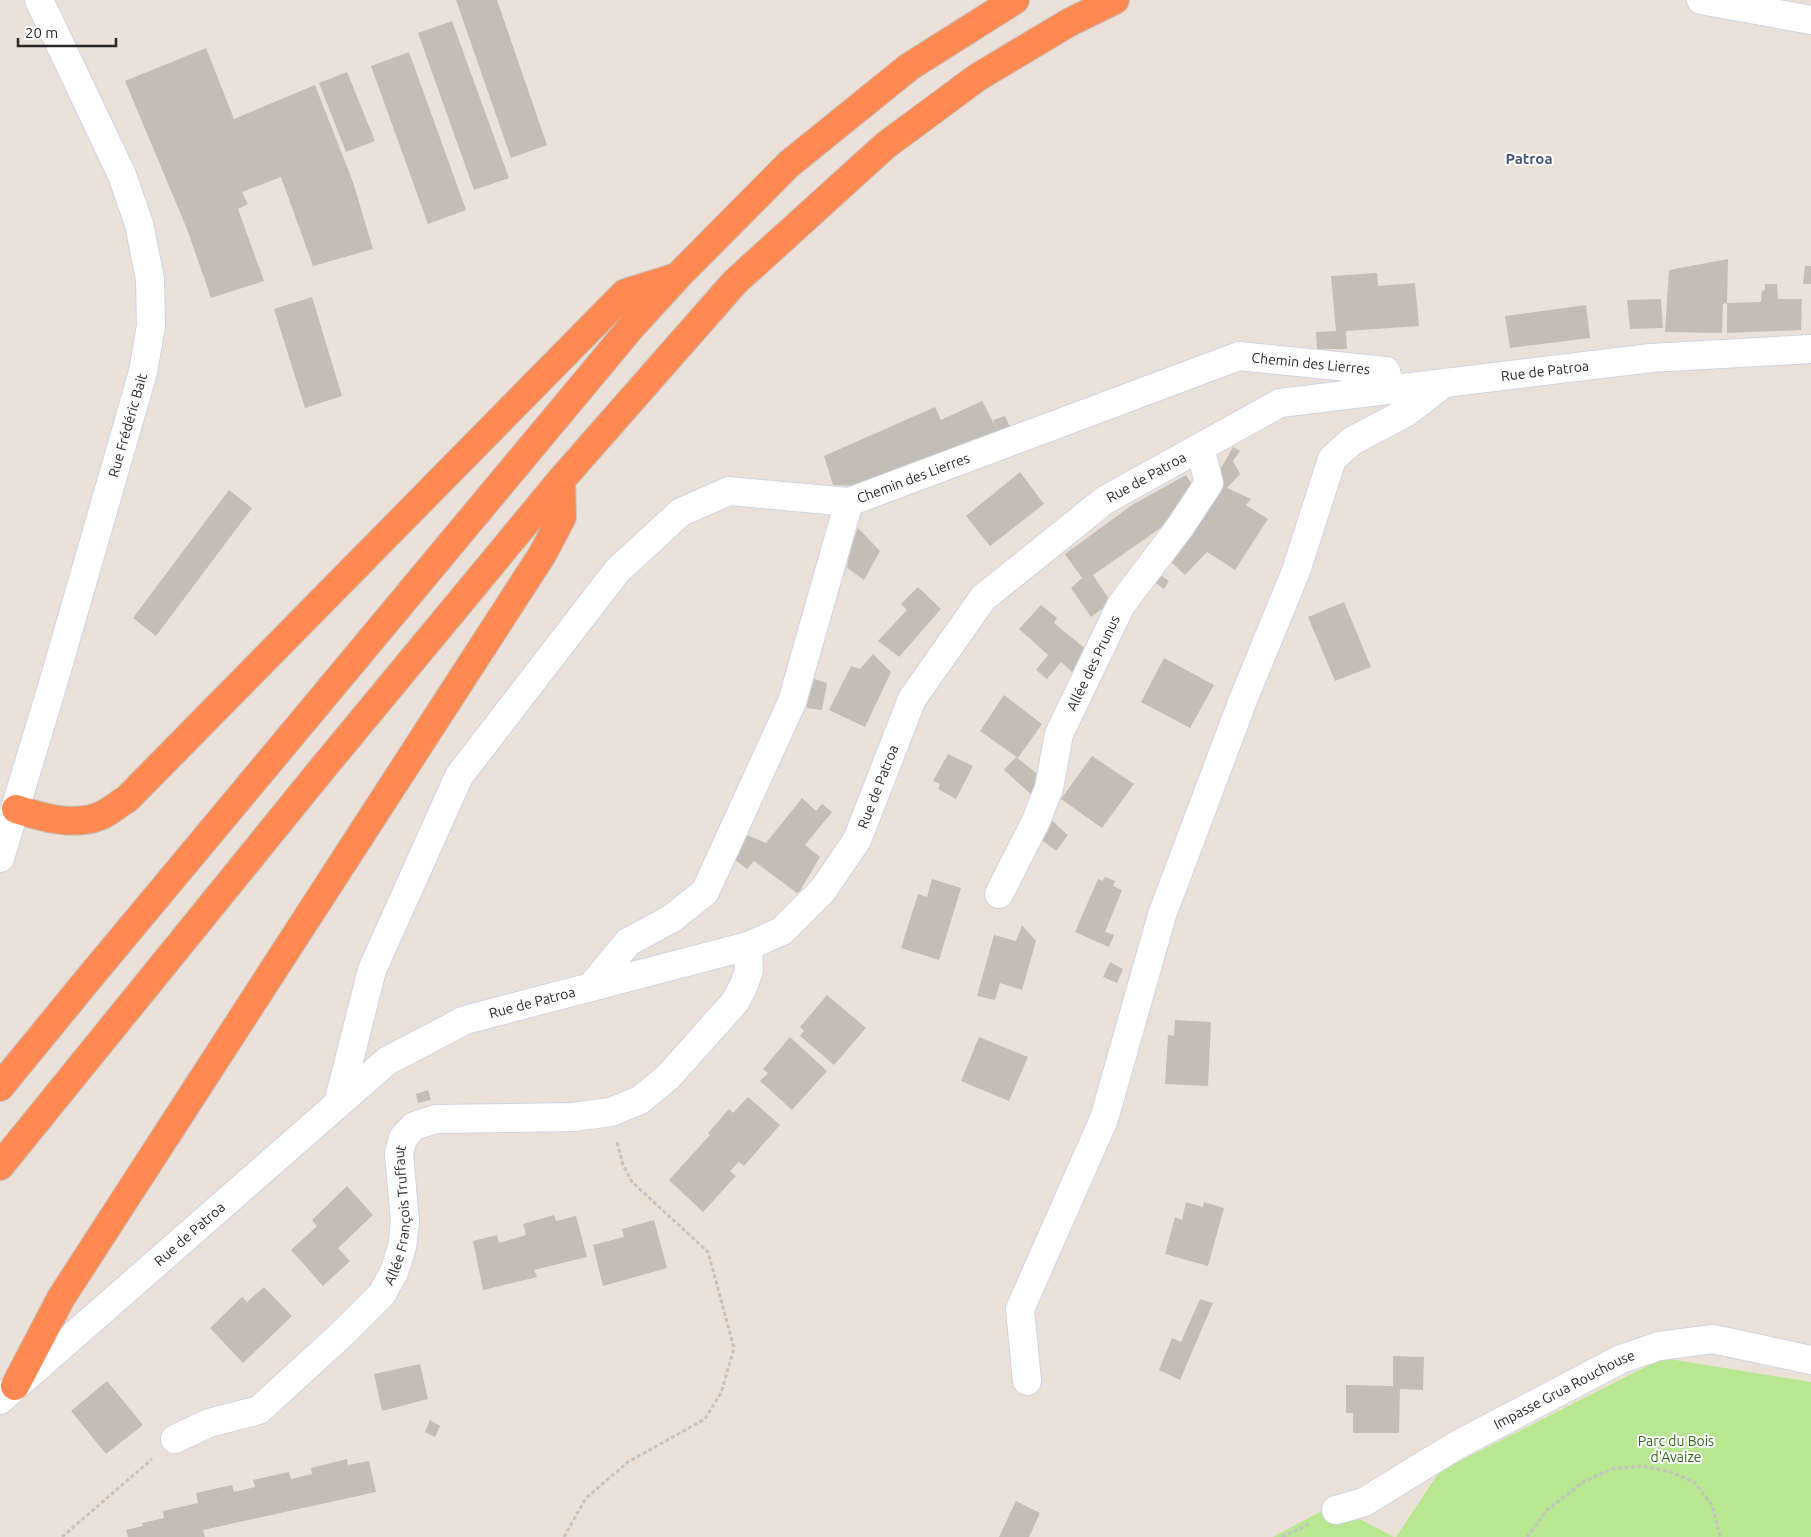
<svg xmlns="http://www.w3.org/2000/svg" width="1811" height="1537" font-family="Ubuntu,sans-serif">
<rect width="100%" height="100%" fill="#ece1d9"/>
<!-- green -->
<path fill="#b7e791" d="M1663,1358l148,24v155h-415l44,-66z
M1333,1505l61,32h-121z"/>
<!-- building -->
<path fill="#c3bdb5" d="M456,0h41l50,145 -36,13z
M452,21l57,157 -35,12 -56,-157z
M206,48l28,71 81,-34 38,97 20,67 -60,17 -32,-89 -39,15 6,12 -10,5 26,72 -53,17 -24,-69 -62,-148z
M409,52l57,158 -38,14 -57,-158z
M347,72l28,69 -29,11 -27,-69z
M1728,259l-1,44 34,-1 1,-11 3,-1v-6h12l1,15h24l-1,31 -74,3v-30l-4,1 -1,29 -57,-1 4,-62z
M1805,266h6v18h-8z
M1377,273l1,13 37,-3 4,43 -73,5 1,18h-30l-1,-17 20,-1 -5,-55z
M312,297l30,99 -37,12 -31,-99z
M1661,299l2,29 -33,1 -3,-29z
M1586,305l4,33 -80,10 -5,-32z
M982,401l16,30 -46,17 -89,38 -30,-1 -9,-29 111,-49 6,13z
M1005,416l5,11 -12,4 -5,-11z
M1233,447l7,4 -7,10 7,13 -13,14 24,11 -5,6 22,14 -33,51 -28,-18 -22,23 -16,-15z
M1020,472l24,32 -54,42 -24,-30z
M1186,475l9,14 -20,29 -82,57 18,27 -20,15 -20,-29 11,-10 -17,-24 67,-49z
M229,490l23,18 -96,128 -23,-18z
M858,528l22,23 -16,29 -17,-12 3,-19z
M1156,572l13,9 -5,8 -13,-9z
M918,587l23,22 -42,48 -21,-16 29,-31 -6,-6z
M1344,602l27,65 -36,14 -27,-64z
M1041,605l16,13 -3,5 33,27 -6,13 -9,9 -11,-10 -14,17 -11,-9 12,-15 -29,-26z
M873,654l18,18 -26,55 -36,-17 22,-44 9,3z
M1164,658l50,27 -24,43 -49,-26z
M814,679l13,4 -5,27 -15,-2v-5z
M1004,695l38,29 -24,34 -38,-27z
M948,754l25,12 -17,33 -18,-10 2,-5 -7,-3z
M1092,756l42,28 -32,44 -41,-29z
M1016,757l24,19 -6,21 -30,-27z
M802,798l14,13 6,-7 10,8 -27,33 15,12 -20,34 -3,2 -43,-32 -7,8 -12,-9 12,-25 19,8z
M1050,819l18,16 -12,16 -19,-15z
M1105,877l10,4 -2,5 9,4 -17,42 9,3 -5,12 -34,-15 23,-53 5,2z
M932,879l29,9 -22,72 -38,-12 17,-54 9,3z
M1022,925l14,16 -14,49 -22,-7 -5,17 -18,-4 17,-61 22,6z
M1110,962l13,7 -6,14 -14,-6z
M827,995l39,33 -32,37 -34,-29 4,-5 -4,-4z
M1175,1020l36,2 -3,64 -43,-2 3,-49 6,1z
M790,1037l37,34 -35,39 -32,-29 8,-8 -5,-4z
M979,1037l49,20 -19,44 -48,-20z
M428,1090l3,10 -13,3 -2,-9z
M748,1097l32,28 -36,41 -5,-4 -9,9 6,5 -33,36 -34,-32 41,-45 -2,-2 21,-24 4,4z
M347,1186l26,29 -35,33 12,13 -27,25 -32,-36 26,-24 -5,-6z
M1186,1202l17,5 1,-5 20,6 -16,58 -43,-12 10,-37 7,3z
M554,1215l2,6 20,-5 11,41 -53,13 3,7 -54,13 -10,-49 24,-6 2,8 27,-8 -3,-11z
M654,1220l13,48 -64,18 -10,-41 31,-8 -2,-8z
M264,1287l28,29 -49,47 -33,-35 32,-31 5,5z
M1200,1299l13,4 -33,77 -21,-10 13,-32 9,4z
M1393,1356l31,1 -1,33 -23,-1 -1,44h-46v-20h-7v-28l47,1z
M420,1364l8,35 -46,12 -8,-37z
M107,1381l36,44 -37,29 -35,-43z
M430,1420l10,6 -5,11 -10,-5z
M347,1459l1,6 21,-4 7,31 -173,38 2,7h-77l-2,-7 17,-4 -1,-3 22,-5 -1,-7 35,-8 -2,-10 36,-8 2,7 21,-5 -2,-7 36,-8 2,7 21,-5 -1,-6z
M1016,1501l24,12 -11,24h-30z"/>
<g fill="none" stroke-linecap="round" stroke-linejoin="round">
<defs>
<g id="minor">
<path d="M1701,0l110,20"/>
<path id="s1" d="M0,858l52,-171 91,-315 8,-46 -1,-47 -11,-55 -17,-49 -83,-175"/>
<path id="s2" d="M999,894l37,-73 13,-33 10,-54 62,-129 59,-78 29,-44 -9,-35"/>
<path id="s3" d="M591,987l37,-45 43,-23 34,-27 87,-190 57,-200 390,-146 147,15 4,19"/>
<path d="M338,1104l34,-134 87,-194 158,-205 64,-59 48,-21 120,11"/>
<path d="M1027,1381l-7,-72 84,-190 58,-204 81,-215 53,-129 36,-112 20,-18 55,-29 36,-28"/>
<path id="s4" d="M0,1400l387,-339 78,-41 283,-74 34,-15 41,-41 34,-50 55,-141 71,-101 122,-98 175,-97 371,-45 160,-9"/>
<path id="s5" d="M175,1439l34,-16 50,-13 84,-77 39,-39 12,-22 8,-25 3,-25 -6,-68 4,-16 11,-12 22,-7 137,-2 38,-5 29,-12 28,-23 67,-75 8,-15 6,-16 -1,-25"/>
<path id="s6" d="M1336,1510l28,-8 93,-57 164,-86 38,-13 54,-7 98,21"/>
</g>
<path id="highway" d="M16,809c26,8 57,18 84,7 10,-4 18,-12 27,-17l498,-506 51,-16
M0,1087l85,-104 548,-658 44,-48 112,-113 120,-97 106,-67
M0,1166l322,-397 239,-289 174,-198 151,-137 92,-68 92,-55 45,-22
M15,1386l46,-88 481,-743 20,-38 -1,-37"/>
</defs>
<!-- minor casing -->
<use href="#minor" stroke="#ced4e3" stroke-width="30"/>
<!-- highway casing -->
<use href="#highway" stroke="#c3c3c3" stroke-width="30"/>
<!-- path -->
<path stroke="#c3c3c3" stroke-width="3" stroke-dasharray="4 2.5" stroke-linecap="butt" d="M62,1537l90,-78
M564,1537l22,-39 42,-36 77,-43 16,-26 13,-45 -26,-96 -76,-70 -9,-17 -6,-23
M1282,1537l29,-14
M1527,1537l20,-27 36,-28 28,-13 32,-3 28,6 23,10 18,23 8,32"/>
<!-- minor -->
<use href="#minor" stroke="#fff" stroke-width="28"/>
<!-- highway -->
<use href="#highway" stroke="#ff8950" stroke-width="28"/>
</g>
<g text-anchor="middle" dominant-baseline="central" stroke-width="4" stroke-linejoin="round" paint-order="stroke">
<!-- street labels -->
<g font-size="14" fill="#282828" stroke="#fff">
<text stroke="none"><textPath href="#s3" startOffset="1056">Chemin des Lierres</textPath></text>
<text stroke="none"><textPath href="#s4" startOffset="1949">Rue de Patroa</textPath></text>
<text stroke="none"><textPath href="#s1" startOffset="451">Rue Frédéric Bait</textPath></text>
<text stroke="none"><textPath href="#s3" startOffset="636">Chemin des Lierres</textPath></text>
<text stroke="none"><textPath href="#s4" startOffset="1529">Rue de Patroa</textPath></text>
<text stroke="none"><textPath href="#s2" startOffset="251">Allée des Prunus</textPath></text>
<text stroke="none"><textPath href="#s4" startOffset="1108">Rue de Patroa</textPath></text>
<text stroke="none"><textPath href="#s4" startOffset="672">Rue de Patroa</textPath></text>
<text stroke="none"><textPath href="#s5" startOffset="341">Allée François Truffaut</textPath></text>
<text stroke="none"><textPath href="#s4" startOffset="252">Rue de Patroa</textPath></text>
<text stroke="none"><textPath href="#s6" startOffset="259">Impasse Grua Rouchouse</textPath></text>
</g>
<!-- park labels -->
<g font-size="14" fill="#2f6915" stroke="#fff">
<text x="1676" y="1441">Parc du Bois<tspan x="1676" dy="16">d'Avaize</tspan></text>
</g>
<!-- neighbourhood labels -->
<g font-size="15" font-weight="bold" fill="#46557b" stroke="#fff">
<text x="1529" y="158">Patroa</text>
</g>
</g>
<!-- scale -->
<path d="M18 38v8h98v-8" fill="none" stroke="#282828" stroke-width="2.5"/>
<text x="25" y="38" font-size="15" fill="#282828" stroke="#ffffff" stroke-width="4" paint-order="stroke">20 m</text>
</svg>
